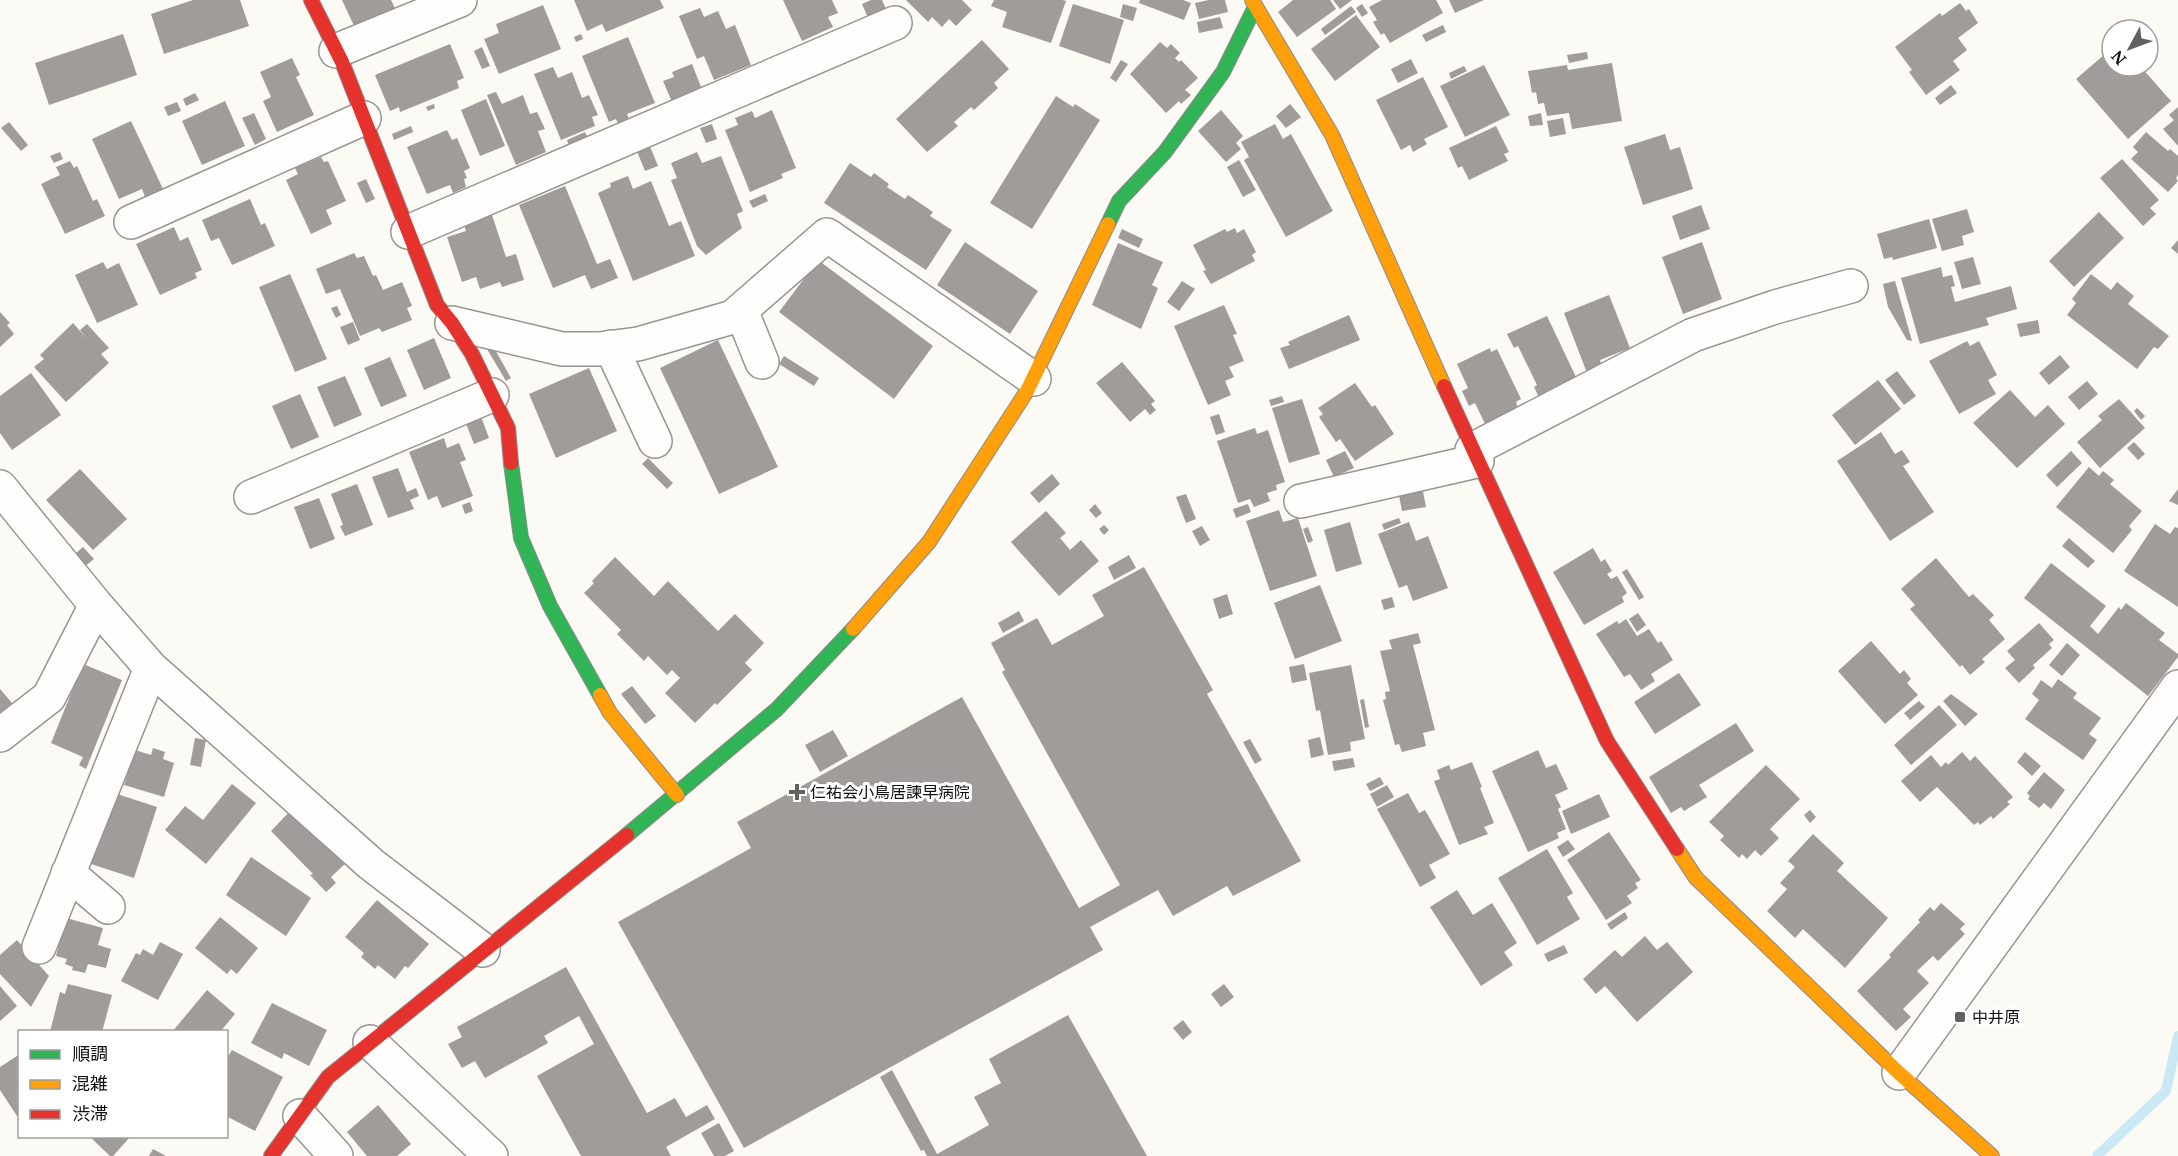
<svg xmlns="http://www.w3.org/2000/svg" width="2178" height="1156" font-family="'Noto Serif','Noto Sans JP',serif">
<rect width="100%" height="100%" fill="#fcfaf4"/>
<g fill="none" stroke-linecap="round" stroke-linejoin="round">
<!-- stream -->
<path stroke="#cbe8f5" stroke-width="10" d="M2097,1156l69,-65 12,-55"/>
</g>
<!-- building -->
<path fill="#9f9c99" d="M193,0h47l9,26 -85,28 -13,-40z
M342,0h49l5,10 -41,18z
M574,0h86l4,8 -58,24 -4,-8 -15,7z
M783,0h49l6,13 -10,4 5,10 -31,14z
M871,0h11l5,11 -18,9 -7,-16z
M906,0h56l10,10 -16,16 -7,-7 -7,8 -10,-10 -4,5z
M994,0h69l3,1 -15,42 -49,-16 5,-15 -16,-6z
M1140,0h43l8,3 -7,17 -45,-17z
M1209,0h16l3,12 -29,7 -4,-16z
M1293,0h37l6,9 -39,28 -19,-25z
M1333,0h19l-12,9z
M1382,0h54l7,13 -53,30 -6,-10 -3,2 -8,-13 4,-2 -8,-13z
M1449,0h35l-29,13z
M1960,3l6,8 3,-2 9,14 -20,15 9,12 -14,11 7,9 -34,25 -17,-23 3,-2 -17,-23 45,-34 2,3z
M1073,4l51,16 -14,44 -51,-18z
M1123,4l14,4 -4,13 -13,-4z
M1362,4l6,9 -6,4 -6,-9z
M543,5l18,44 -62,25 -15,-35 15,-6 -3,-9z
M1351,6l5,6 -31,23 -4,-6z
M700,8l4,9 14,-6 8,18 9,-4 16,40 -37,15 -10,-24 -7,3 -18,-43z
M1356,15l24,32 -45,34 -24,-32z
M1220,17l3,11 -24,5 -2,-11z
M1443,25l3,7 -20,10 -4,-7z
M123,34l14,41 -88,30 -14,-42z
M581,34l2,5 -7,3 -2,-5z
M628,37l27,66 -28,11 2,5 -11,5 -2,-5 -7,3 -27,-66z
M982,40l27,29 -15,14 4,5 -24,22 -3,-3 -17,15 4,4 -31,26 -31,-33z
M1160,42l7,6 4,-4 9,9 -5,5 4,4 2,-2 17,18 -13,12 6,5 -10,9 -2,-3 -13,12 -36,-39z
M450,44l14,34 -7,3 2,7 -59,24 -1,-5 -9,4 -15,-36z
M482,47l8,19 -8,3 -8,-18z
M2112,48v18h28l31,35 -43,38 -52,-60z
M1587,52l1,7 -19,4 -2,-8z
M292,58l8,17 -4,2 18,38 -37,17 -14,-31 8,-4 -11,-25z
M1411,59l7,14 -20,10 -7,-14z
M1121,60l7,4 -12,18 -6,-4z
M1612,63l10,58 -50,8 -3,-16 -22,3 -3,-13 -6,1 -2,-12 -4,1 -4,-22 39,-6 1,5z
M692,64l11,28 -31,10 -9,-21 11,-4 -2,-5z
M1484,65l26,50 -45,22 -25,-51z
M1464,66l3,5 -16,8 -2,-6z
M553,67l5,11 14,-6 10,26 7,-3 9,20 -6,2 3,9 -34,14 -27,-66z
M1423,77l25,50 -24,12 3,5 -14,8 -3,-7 -9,5 -25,-50z
M1951,85l6,8 -17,12 -5,-7z
M496,92l6,12 21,-9 7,19 7,-2 8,17 -7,2 8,21 -30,13 -29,-70z
M195,93l4,7 -13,6 -3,-7z
M1056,96l17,11 2,-3 25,16 -68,109 -42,-26z
M486,99l19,47 -25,10 -19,-46z
M225,101l20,45 -43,19 -20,-44z
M177,102l4,9 -13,5 -4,-9z
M434,104l1,4 -7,3 -2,-4z
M1290,104l11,13 -15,11 -10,-12z
M2178,107v39l-15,-17 11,-9 -5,-5z
M772,110l24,58 -15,6 2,4 -33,14 -25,-62 13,-5 -3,-7 17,-7 3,7z
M1221,110l22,26 -7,7 5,6 -15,13 -28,-31z
M254,113l12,26 -11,6 -13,-27z
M1541,113l2,12 -13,1 -2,-10z
M1563,118l3,16 -16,3 -3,-16z
M131,121l32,68 -18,8 -3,-8 -23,10 -27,-60z
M9,122l19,23 -7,6 -20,-23z
M712,124l5,15 -11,4 -6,-15z
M1275,124l8,15 8,-5 42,77 -47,26 -42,-77 5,-3 -8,-15z
M411,126l2,6 -19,8 -2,-6z
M1496,126l13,26 -5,2 4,7 -39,19 -7,-14 -4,2 -9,-20z
M447,130l5,10 5,-2 13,30 -6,3 3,7 -3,1 2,8 -13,6 -3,-8 -23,9 -20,-47z
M585,132l3,6 -19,8 -2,-6z
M2146,132l22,19 2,-2 8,7v19l-2,3 2,3 -10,11 -37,-33 7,-7 -5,-5z
M1665,134l5,16 10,-3 13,42 -50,16 -19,-58z
M649,144l9,22 -13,5 -9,-22z
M60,152l3,7 -9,4 -4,-7z
M697,152l5,11 19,-7 22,55 -6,3 5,14 -36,27 -9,-9 -26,-66 6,-2 -6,-15z
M321,157l3,5 4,-1 18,40 -20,9 6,14 -21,10 -25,-54 12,-6 -3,-6z
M2122,159l37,41 -9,8 6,6 -13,12 -43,-48z
M1239,160l17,30 -13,7 -16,-30z
M70,161l4,7 3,-2 16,35 4,-2 8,17 -40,18 -24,-50 19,-9 -4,-8z
M850,163l21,14 3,-4 15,11 -2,3 18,12 3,-4 25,17 -3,4 22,14 -26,40 -102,-67z
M628,176l5,13 18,-8 18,45 12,-5 14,35 -62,25 -35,-88 13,-6 -1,-4z
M366,179l9,20 -9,4 -9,-20z
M565,186l32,78 13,-5 8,19 -27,11 -6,-14 -32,13 -34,-83z
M765,194l3,7 -15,7 -4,-7z
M250,199l11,26 4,-2 10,23 -43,19 -13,-27 -8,3 -9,-21z
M1701,205l9,24 -30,11 -8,-24z
M1967,209l7,23 -12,4 2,9 -22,6 -10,-32z
M491,212l15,45 10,-3 8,26 -22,7 -2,-5 -20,7 -4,-12 -14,5 -15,-45 19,-6 -3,-9z
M2099,212l25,26 -50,49 -25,-26z
M1929,219l8,29 -44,12 -1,-3 -8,2 -7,-25z
M174,227l6,14 8,-4 14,33 -7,3 2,5 -37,17 -24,-51z
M1235,228l2,5 7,-4 12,23 -4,3 3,6 -44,23 -8,-13 3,-1 -13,-25 32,-16 2,3z
M1122,229l21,10 -4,9 -21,-10z
M2178,240v14l-7,-6z
M965,242l73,49 -28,43 -73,-49z
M1702,242l20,57 -39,15 -21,-57z
M1118,243l45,19 -11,23 6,3 -17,41 -49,-24z
M354,253l3,5 7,-2 9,20 3,-1 7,15 19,-8 10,24 -5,2 5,12 -30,12 -3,-4 -19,8 -20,-47 -14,5 -10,-25z
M1973,257l8,27 -19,5 -8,-27z
M818,260l115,86 -39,53 -115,-87z
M103,262l4,7 12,-6 19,42 -41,18 -22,-48z
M1941,267l2,10 9,-2 3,11 -4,1 4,15 56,-16 6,23 -31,9 3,7 -69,19 -19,-66z
M290,274l37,85 -32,13 -36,-85z
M2091,274l20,16 6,-8 17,14 -6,8 41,32 -11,13 -4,-2 -17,22 -70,-54 9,-12 -4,-4z
M1182,281l13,8 -16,22 -12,-9z
M1895,281l17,60 -5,-1 -19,-33 -5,-23z
M1609,295l21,53 -30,12 2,7 -15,6 -23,-60z
M1224,305l13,29 -4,1 11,26 -15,6 5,10 -9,4 6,14 -23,10 -34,-79z
M337,306l4,9 -5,3 -5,-10z
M0,312l10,11 -3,2 7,9 -14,13z
M1349,315l11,25 -71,29 -9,-21 10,-3 -2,-3 13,-6z
M1547,316l29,61 -4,2 3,6 -34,17 -7,-15 3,-2 -19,-39 -4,2 -7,-14z
M2038,320l2,13 -20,4 -3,-13z
M353,322l7,18 -12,5 -8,-18z
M73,323l14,16 -7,-9 7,-6 22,24 -8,6 8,9 -43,39 -32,-35 10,-8 -4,-4z
M434,338l17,40 -27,12 -17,-40z
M718,340l60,127 -59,27 -59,-126z
M1967,341l3,5 9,-5 18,34 -9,5 8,14 -37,20 -30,-53z
M493,346l18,32 -5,3 -19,-32z
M1490,348l1,4 6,-3 24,50 -5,3 2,6 -33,16 -10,-21 -6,3 -7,-15 6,-3 -11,-24z
M2060,355l10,12 -21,18 -10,-12z
M784,356l35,22 -5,8 -35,-22z
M390,357l17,39 -26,11 -17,-39z
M1122,362l33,39 -4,3 5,6 -6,5 -5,-6 -15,13 -34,-39z
M589,368l28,63 -61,27 -27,-64z
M1897,371l19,25 -12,9 -19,-25z
M31,373l30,42 -49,35 -12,-17v-37z
M345,376l17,39 -28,12 -17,-40z
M1878,380l23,29 -46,36 -23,-30z
M2087,381l11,13 -19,16 -11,-13z
M1355,383l17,24 3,-2 19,29 -39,27 -15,-22 -4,3 -17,-25 4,-3 -5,-6z
M2010,390l25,27 13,-12 17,19 -48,44 -44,-45z
M300,394l19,43 -28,12 -19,-43z
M1282,396l2,6 -13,4 -2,-6z
M1302,399l18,55 -31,9 -17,-55z
M2119,399l26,29 -45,40 -23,-26 25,-22 -4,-4z
M2137,408l8,8 -4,4 -7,-9z
M480,414l9,24 -15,6 -9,-23z
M1219,414l6,18 -9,3 -6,-18z
M1255,428l2,6 11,-4 17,52 -9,3 1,5 -10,3 3,8 -16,6 -4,-8 -12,4 -21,-62z
M1881,432l14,22 7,-4 8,12 -7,4 31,46 -44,29 -53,-80z
M444,438l3,10 12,-5 7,17 -6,2 13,34 -31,12 -5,-12 -9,4 -19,-48z
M2134,442l11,12 -7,6 -11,-12z
M1345,451l9,17 -20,9 -8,-17z
M2071,451l11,12 -25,24 -11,-12z
M648,458l25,25 -6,6 -25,-25z
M2089,467l10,9 4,-5 11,9 -4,4 32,27 -13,15 3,4 -19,23 -57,-46z
M398,468l9,24 9,-4 3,8 -9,4 4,9 -26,9 -16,-41z
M80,469l47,50 -34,31 -47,-50z
M1052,474l8,10 -21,19 -9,-10z
M357,484l16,41 -28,11 -5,-10 3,-1 -12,-31z
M1422,486l4,21 -24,4 -4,-21z
M2178,489v16l-9,-4z
M1186,494l10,25 -10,4 -10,-26z
M319,498l16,41 -25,10 -16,-42z
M470,502l3,9 -8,3 -3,-9z
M1095,504l7,9 -6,5 -7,-8z
M1248,504l3,8 -15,6 -3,-9z
M1279,510l4,12 15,-4 19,58 -47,15 -24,-70z
M1046,511l20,22 -6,5 10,12 11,-10 18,21 -40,35 -48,-54z
M1399,518l2,5 -17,7 -2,-6z
M1350,522l12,42 -26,8 -12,-42z
M1409,522l7,19 12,-5 20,52 -35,13 -6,-16 -8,3 -21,-54z
M2155,524l15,10 5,-7 3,1v79l-54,-36z
M1104,525l5,5 -5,5 -5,-6z
M1202,526l8,14 -10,6 -8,-15z
M1308,527l5,14 -5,2 -5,-14z
M2069,538l26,23 -7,7 -26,-22z
M83,547l11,12 -15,12 -10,-12z
M1593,548l8,14 4,-3 7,12 -5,3 4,5 6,-3 10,17 -5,4 2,5 -40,23 -31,-53z
M1129,555l7,13 -22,12 -6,-13z
M615,557l39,39 14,-15 50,50 17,-17 29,29 -19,20 7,7 -35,35 -2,-2 -20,20 -30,-30 15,-15 -8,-8 -5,5 -19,-19 -4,5 -27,-27 4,-4 -37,-37 10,-10 -2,-2z
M1936,558l33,39 4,-3 21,21 -5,5 16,19 -23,20 3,3 -15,13 -8,-10 -2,2 -50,-58 5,-4 -14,-16z
M2051,563l55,43 -16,20 8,8 21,-27 2,3 5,-7 39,30 -6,7 19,14v3l-30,39 -124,-98z
M1144,567l69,123 -6,4 94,167 -68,35 -6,-10 -54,30 -15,-26 -68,37 13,23 -359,198 -126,-226 133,-74 -14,-26 225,-125 117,211 41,-23 -118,-213 3,-2 -14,-27 46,-25 15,27 52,-29 -12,-21z
M1627,569l17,28 -5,3 -17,-28z
M1320,585l22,56 -47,18 -21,-56z
M1227,594l6,20 -14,5 -6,-20z
M1392,597l3,10 -11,3 -3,-10z
M1019,611l5,10 -21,12 -5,-10z
M1638,613l8,12 -9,7 -8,-13z
M1626,619l11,17 12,-7 9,14 3,-2 12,19 -22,14 4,7 -14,9 -11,-16 -6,3 -28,-43 21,-13 2,3z
M2039,623l15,17 -5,4 3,4 -19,17 2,3 -16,15 -14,-15 10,-8 -8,-9z
M1418,633l3,10 -8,2 22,85 -12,3 3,13 -24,6 -3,-8 -4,1 -12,-45 3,-1 -1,-7 5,-1 -10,-40 12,-2 -3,-9z
M1871,641l29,33 4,-4 7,9 -4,4 11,12 -33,29 -47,-53z
M2067,643l13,12 -18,21 -13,-11z
M83,664l39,16 -36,89 -7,-4 4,-8 -32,-14z
M1304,664l3,16 -15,3 -3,-16z
M1351,665l14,74 -15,3 1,9 -23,4 -8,-45 -4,1 -7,-38z
M1679,673l22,32 -46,29 -21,-32z
M2058,679l19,14 -4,5 28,20 -12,16 8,6 -14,20 -58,-41 14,-19 -7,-6 9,-14 11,8z
M632,686l24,30 -11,8 -24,-30z
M0,689l12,14 -2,3 3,3 -13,11z
M1951,694l27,20 -13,12 -22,-25z
M1364,699l5,28 -4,1 -5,-28z
M1919,701l6,6 -15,13 -6,-7z
M1939,705l18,20 -46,40 -17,-20z
M1736,723l18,28 -55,34 8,12 -23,14 -3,-4 -10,6 -22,-36z
M833,730l15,26 -28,16 -15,-27z
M1320,737l4,18 -13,3 -3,-18z
M195,738l11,2 -5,27 -11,-2z
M1250,739l12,21 -7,4 -12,-22z
M153,748l12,4 -2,7 11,4 -10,34 -40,-12 11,-35 16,5z
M1538,750l8,18 10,-4 12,25 -13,6 6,12 -3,2 8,20 -9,4 2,5 -31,14 -36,-81z
M1962,752l8,9 5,-5 38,41 -6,5 3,2 -17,15 -2,-3 -11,9 -2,-3 -4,3 -37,-38 -17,15 -19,-21 30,-26 10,12 5,-5 2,3z
M2025,752l16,14 -9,10 -15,-14z
M1353,758l2,9 -21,4 -2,-10z
M1472,762l10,25 -2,1 14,35 -10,4 4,7 -29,11 -25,-64 6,-2 -3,-9 12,-5 2,5z
M1766,765l34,34 -30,30 9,9 -18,18 -6,-6 -8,9 -5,-5 -3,4 -19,-18 4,-4 -15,-14z
M2044,772l21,18 -14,19 -7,-6 -5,5 -11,-9 2,-3 -3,-3z
M1380,777l4,7 -14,7 -4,-7z
M232,784l24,19 -50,61 -41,-34 20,-24 18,14z
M1387,785l7,12 -17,10 -7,-13z
M114,793l43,14 -23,71 -43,-14z
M1408,793l11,20 6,-3 25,44 -21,11 7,13 -16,9 -43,-78z
M1599,794l11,23 -39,17 -9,-23z
M294,807l53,55 -16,15 5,6 -10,9 -16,-17 3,-1 -42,-43z
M1810,810l6,7 -6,6 -6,-8z
M1609,832l32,48 -6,3 3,5 -11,8 5,7 -26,17 -39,-60z
M1813,834l31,29 -7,8 51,47 -43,50 -42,-39 -8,9 -28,-27 20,-22 -7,-6 15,-16 -7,-6z
M1568,840l7,9 -12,8 -6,-10z
M1547,849l26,44 -6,4 13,22 -43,26 -39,-67z
M251,857l60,41 -25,38 -60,-41z
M1457,890l16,25 19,-12 25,40 -13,9 9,13 -32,21 -51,-79z
M377,900l52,44 -21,24 -3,-2 -10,13 -17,-14 -3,4 -14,-12 3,-4 -19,-16z
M1941,903l24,21 -5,5 5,5 -27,27 -5,-5 -16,15 12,12 -26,26 8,8 -15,14 -39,-40 34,-34 -2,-2 31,-33 -2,-2 12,-13 4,4z
M1625,912l3,6 -17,12 -4,-6z
M220,917l38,31 -21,26 -6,-5 -4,5 -32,-26z
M66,918l37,10 -5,17 13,4 -5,19 -18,-4 -3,9 -13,-3 1,-3 -8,-3 2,-5 -11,-3z
M1645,936l12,14 10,-8 26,30 -56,50 -32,-36 -9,8 -13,-15 32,-29 7,7z
M17,940l32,36 -18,31 -31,-33v-19z
M160,942l23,12 -25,46 -37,-19 15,-28 4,2 3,-6 10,6z
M1564,945l4,8 -20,9 -4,-8z
M566,967l81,146 28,-15 11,19 21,-12 8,14 -49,28 5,9h-90l-44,-80 57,-32 -15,-28 -35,20 4,7 -63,35 -10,-17 -13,7 -14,-24 14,-7 -5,-10z
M68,984l44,11 -10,37h-52l10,-40 5,2z
M1224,984l10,13 -13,10 -10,-13z
M0,986l17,20 -17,15z
M207,990l28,24 -15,18h-48z
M272,1003l55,27 -18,36 -25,-13 -2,6 -31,-16z
M1068,1015l79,141h-220l-3,-6 -3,1 -41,-74 12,-7 45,84 52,-29 -15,-28 27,-14 -12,-24z
M1183,1020l9,12 -9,8 -10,-12z
M232,1050l51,27 -28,54 -29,-15v-56z
M20,1054v61l-3,1 -17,-26v-23z
M378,1105l33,39 -14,12h-30l-20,-24z
M719,1123l15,28 -9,5h-11l-13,-23z
M89,1136h42l-18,20h-3z
M153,1149l13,7h-17z"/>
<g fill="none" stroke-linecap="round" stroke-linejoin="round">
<defs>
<path id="street" d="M336,51l124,-51
M131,222l233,-104
M408,232l487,-209
M741,310l21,52
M452,323l110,26h37l39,-5 95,-27 94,-82 207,144
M611,347l44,94
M1472,450l221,-115 82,-28 76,-21
M0,487l96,118 55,63 220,196 112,86
M251,497l241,-102
M1301,501l176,-40
M0,735l49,-38 47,-92
M68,873l40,34
M39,947l112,-279
M370,1042l121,114
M1899,1073l279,-386
M300,1116l36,40"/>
<path id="fast" d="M1108,224l11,-23 46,-49 58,-80 32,-65
M511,463l10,75 29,68 50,89
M627,835l150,-126 76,-80"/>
<path id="slow" d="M1252,0l80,135 112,251
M853,629l76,-87 98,-151 81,-167
M600,695l10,18 67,82
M1677,849l19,29 203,195 93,83"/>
<path id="jam" d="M311,0l31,62 95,243 15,18 20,31 36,74 3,35
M1444,386l163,355 70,108
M271,1156l57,-79 299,-242"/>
</defs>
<!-- street casing -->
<use href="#street" stroke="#969592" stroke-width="36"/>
<!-- fast casing -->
<use href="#fast" stroke="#8c8b89" stroke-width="16"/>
<!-- slow casing -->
<use href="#slow" stroke="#8c8b89" stroke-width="16"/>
<!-- jam casing -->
<use href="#jam" stroke="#8c8b89" stroke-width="16"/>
<!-- street -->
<use href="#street" stroke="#fffefd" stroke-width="33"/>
<!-- fast -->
<use href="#fast" stroke="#30b455" stroke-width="14"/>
<!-- slow -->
<use href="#slow" stroke="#ff9f0a" stroke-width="14"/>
<!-- jam -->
<use href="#jam" stroke="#e5322d" stroke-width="14"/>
</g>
<!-- markers -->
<g fill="#62615f" stroke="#fff" stroke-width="2">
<path d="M794 783h6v6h6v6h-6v6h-6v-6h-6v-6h6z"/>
<rect x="1954" y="1011" width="12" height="12" rx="3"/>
</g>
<g text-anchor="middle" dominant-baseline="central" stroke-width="6" stroke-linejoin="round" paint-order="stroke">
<!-- poi labels -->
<g font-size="16" fill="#0f0f0f" stroke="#fff" text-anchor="start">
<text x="810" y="792">仁祐会小鳥居諫早病院</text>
<text x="1972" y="1017">中井原</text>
</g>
</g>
<!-- legend -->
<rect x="18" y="1030" width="210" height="108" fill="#ffffff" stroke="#9f9f9f" stroke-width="1.5"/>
<rect x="30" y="1050" width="30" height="9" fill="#30b455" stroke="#9f9f9f" stroke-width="1.5"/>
<text x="72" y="1060" font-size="18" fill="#0f0f0f">順調</text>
<rect x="30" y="1080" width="30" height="9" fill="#ff9f0a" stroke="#9f9f9f" stroke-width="1.5"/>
<text x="72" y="1090" font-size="18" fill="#0f0f0f">混雑</text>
<rect x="30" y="1110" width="30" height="9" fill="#e5322d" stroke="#9f9f9f" stroke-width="1.5"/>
<text x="72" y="1120" font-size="18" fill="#0f0f0f">渋滞</text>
<!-- north arrow -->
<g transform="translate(2130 48) rotate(229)"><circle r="28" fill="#ffffff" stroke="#9f9f9f" stroke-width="1.5"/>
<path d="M0-4.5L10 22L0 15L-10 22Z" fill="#62615f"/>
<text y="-9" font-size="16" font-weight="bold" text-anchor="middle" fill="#0f0f0f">N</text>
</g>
</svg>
